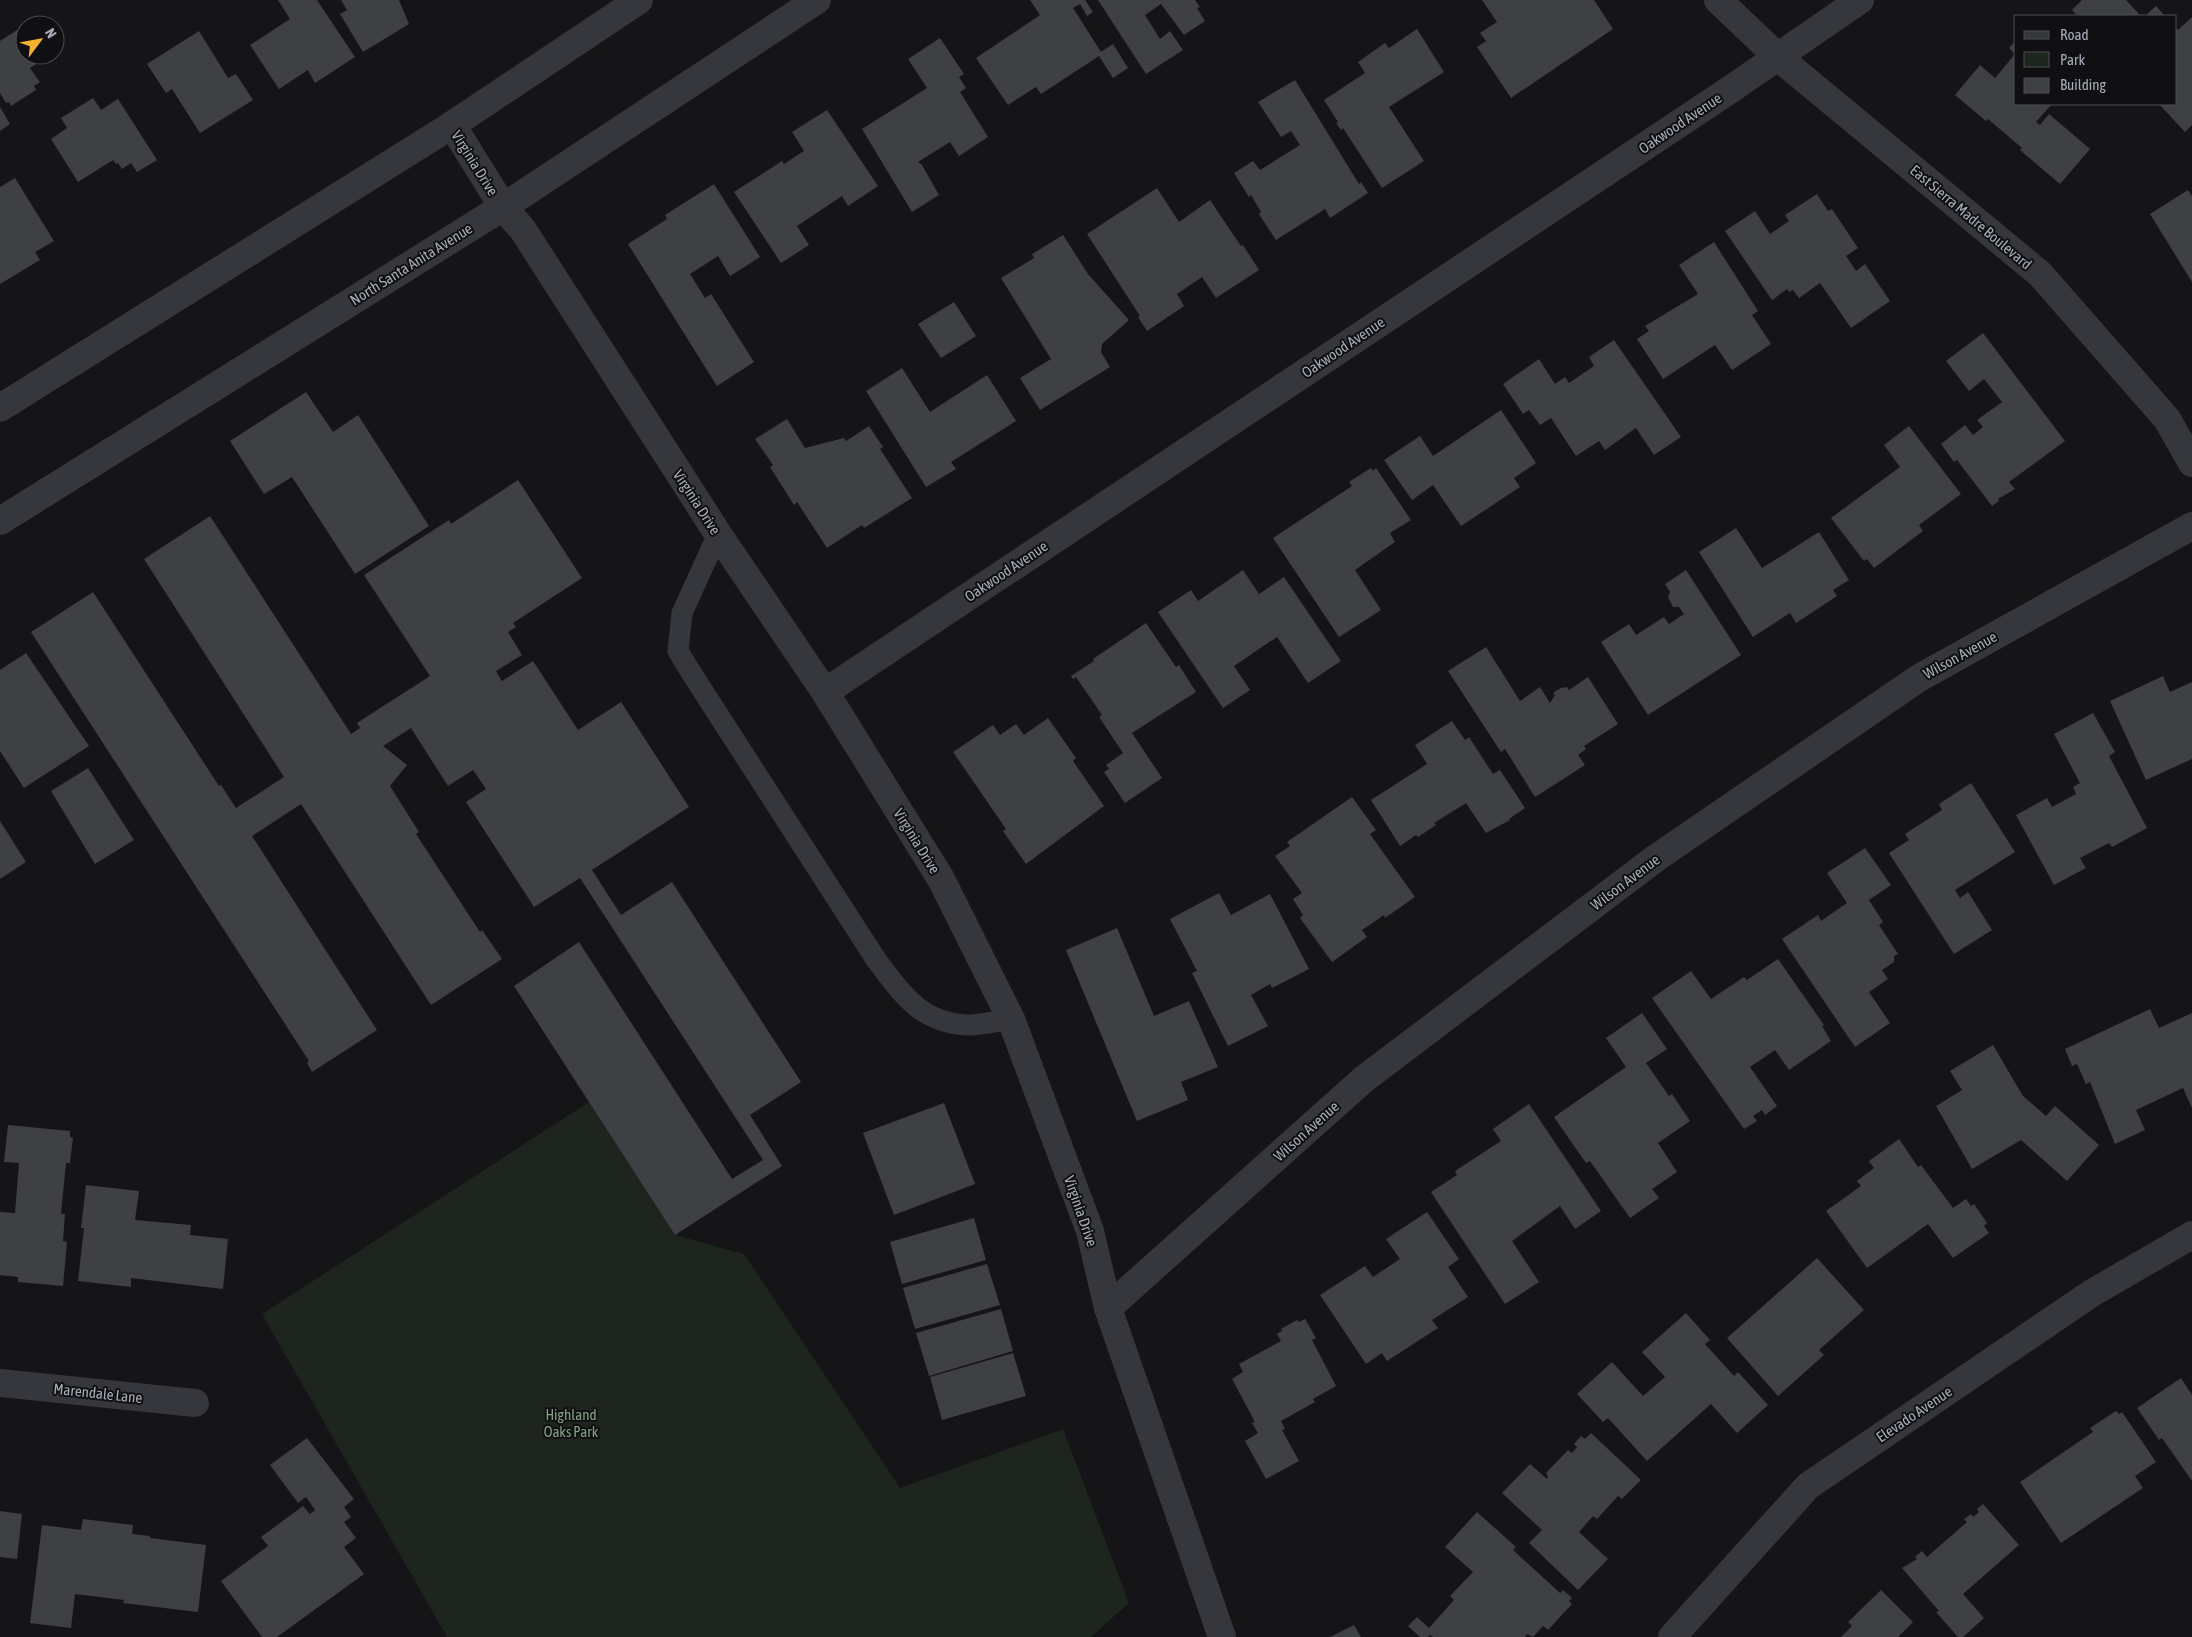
<svg xmlns="http://www.w3.org/2000/svg" width="2192" height="1637" font-family="'Asap Condensed',sans-serif">
<rect width="100%" height="100%" fill="#151517"/>
<!-- green -->
<path fill="#1d251e" d="M589,1102l86,133 69,19 156,234 163,-59 66,174 -38,34h-644l-185,-323z"/>
<!-- building -->
<path fill="#3f4044" d="M278,0h39l38,57 -40,26 -7,-13 -29,19 -29,-44 40,-26z
M341,0h58l10,24 -46,28 -23,-38 7,-4z
M1030,0h55l8,12 -6,4 -7,-12 -7,4 28,44 12,-8 15,24 -15,10 -14,-22 -58,38 -5,-7 -28,18 -32,-47 64,-43z
M1098,0h97l5,7 -3,1 8,13 -21,14 -23,-31 -16,11 15,24 10,-8 13,19 -37,24z
M1482,0h112l19,29 -102,69 -34,-51 9,-6 -6,-8 17,-11z
M2082,0h44l15,16h-63l-6,-6z
M2156,6l9,10h-20z
M2192,17v108l-7,7 -26,-28h17v-76l2,2z
M22,27l3,5v23h15l3,5 -13,8 10,14 -6,4 2,4 -25,16 -2,-4 -3,1 -6,-10v-52z
M1417,29l27,43 -55,35 35,54 -42,27 -39,-60 -2,2 -5,-7 2,-1 -14,-22 41,-27 -7,-11 27,-19 4,5z
M199,31l29,47 8,-4 17,26 -53,33 -28,-44 -6,4 -19,-29z
M940,38l24,36 -5,3 7,11 -6,4 28,45 -29,19 -9,-14 -32,20 4,3 17,30 -27,17 -50,-83 65,-41 -19,-29z
M2016,40v64h36l-16,18 4,3 9,-11 41,35 -30,35 -40,-34 2,-2 -34,-29 -2,2 -31,-26 25,-30 15,13 20,-24 -6,-6z
M1295,80l64,104 2,-2 7,11 -38,25 -5,-9 -49,31 -17,-26 2,-2 -10,-17 -2,2 -15,-24 19,-12 7,9 40,-25 -9,-14 -10,6 -23,-35z
M93,98l8,12 17,-11 39,61 -20,12 -6,-9 -9,6 -4,-6 -2,1 -3,-4 -35,22 -27,-43 16,-11 -6,-10z
M0,107l10,17 -10,7z
M827,110l51,76 -30,20 -6,-10 -45,30 12,19 -28,18 -47,-71 48,-31 2,3 20,-13 -12,-19z
M15,178l39,63 -19,11 5,8 -40,24v-97z
M714,184l46,73 -30,19 -12,-20 -28,18 15,24 6,-4 43,68 -37,24 -89,-142 39,-25 -2,-4z
M1157,188l22,34 31,-22 31,46 2,-1 16,25 -43,28 -14,-21 -25,17 7,12 -37,25 -9,-14 2,-1 -53,-82z
M2188,190l4,6v86l-42,-68z
M1817,194l11,17 4,-2 26,39 -12,8 10,15 9,-7 25,37 -39,27 -31,-45 -21,15 -6,-8 -4,2 -2,-3 -15,11 -47,-69 30,-20 15,23 19,-13 -4,-6z
M1063,235l25,39 41,46 -27,24 -1,8 9,15 -70,43 -20,-32 31,-19 -50,-81 33,-20 -2,-4z
M1714,242l44,69 -6,4 19,29 -39,26 -17,-25 -52,34 -26,-40 12,-8 -4,-5 53,-32 -19,-29z
M954,302l22,34 -35,22 -23,-34z
M1983,333l82,108 -56,41 6,7 -17,10 1,2 -7,5 -35,-46 -3,2 -13,-18 24,-19 8,10 10,-8 -6,-7 25,-18 -18,-23 -15,12 -23,-30z
M1614,340l67,97 -27,18 -18,-27 -31,22 -6,-9 -23,15 -25,-38 -11,7 -11,-15 -6,4 -20,-30 36,-25 16,25 10,-7 4,6 25,-17 -5,-9z
M902,368l28,44 57,-37 29,46 -65,41 5,7 -30,18 -60,-96z
M306,392l27,40 25,-17 71,111 -74,48 -63,-97 -28,17 -34,-53z
M1501,410l35,53 -22,15 6,9 -59,39 -28,-41 -21,15 -28,-40 36,-24 13,20z
M787,419l18,29 39,-10 2,3 23,-15 14,21 -3,2 32,49 -48,30 -2,-3 -35,23 -30,-46 -3,3 -24,-38 3,-2 -18,-26z
M1909,426l52,68 -42,31 4,6 -49,37 -7,-9 -3,2 -33,-43 69,-51 -16,-22z
M1371,468l2,3 3,-3 35,52 -21,13 5,9 -40,28 26,40 -42,27 -66,-99 79,-52 -3,-4z
M518,480l64,98 -69,45 3,4 -8,5 14,23 -26,16 6,10 31,-20 45,69 43,-28 68,105 -97,63 29,45 51,-33 129,200 -51,33 32,51 -107,69 -161,-249 65,-44 153,237 31,-19 -183,-282 -46,29 -68,-105 20,-13 -13,-19 -25,16 -37,-58 -28,18 24,19 -17,21 29,46 -3,2 64,98 2,-2 20,29 -71,46 -130,-201 -49,32 125,194 -65,42 -5,-9 2,-2 -278,-429 62,-40 126,194 2,-1 15,23 48,-31 -140,-218 66,-43 141,218 9,-6 -3,-5 73,-47 -66,-101 85,-55 2,4z
M1736,528l26,40 57,-36 30,48 -16,10 4,6 -41,27 -6,-10 -37,24 -54,-85z
M1243,570l16,24 25,-17 57,84 -33,22 -31,-46 -43,29 16,24 -27,18 -65,-96 33,-22 7,11z
M1686,570l55,85 -93,60 -47,-73 28,-18 7,11 28,-18 5,7 15,-10 -5,-7h-6l-5,-10 2,-5 -5,-8z
M1146,623l30,44 3,-2 17,27 -64,41 30,45 -37,25 -21,-31 5,-3 -3,-4 17,-12 -24,-36 3,-2 -26,-38 -3,2 -2,-3 23,-15 -1,-2z
M1486,647l34,54 20,-14 10,16 5,-8 -2,-2 8,-5 6,-1 2,3 19,-13 30,47 -34,22 2,3 -8,6 7,10 -50,32 -30,-48 -4,3 -53,-81z
M26,653l63,93 -65,42 -24,-37v-81z
M2163,676l7,16 22,-10v77l-46,21 -36,-79z
M2093,713l22,39 -6,4 38,72 -35,19 -3,-4 -29,15 6,10 -32,17 -38,-70 31,-17 5,9 24,-13 -3,-7 7,-4 -26,-49z
M1048,718l28,40 -3,3 31,45 -78,58 -23,-33 3,-2 -53,-77 40,-27 7,10 16,-11 8,11z
M1452,721l13,19 4,-3 24,37 7,-4 25,38 -16,11 1,1 -24,13 -20,-30 -32,20 2,2 -18,12 -2,-2 -16,11 -29,-46 56,-36 -12,-19z
M88,768l46,72 -39,24 -44,-73z
M1971,783l44,69 -60,38 5,8 8,-6 24,38 -38,24 -65,-101 20,-13 -4,-6 37,-24 -3,-6z
M1352,797l24,33 -6,4 45,63 -30,21 -1,-3 -22,15 5,7 -35,25 -32,-44 3,-3 -10,-16 9,-6 -27,-37 15,-10 -3,-4z
M0,821l26,41 -26,17z
M1865,848l26,37 -22,15 14,22 -4,3 19,29 -4,2v6l-12,8 6,9 -19,13 21,31 -35,24 -73,-108 36,-24 3,6 26,-18 -20,-30z
M1219,893l12,22 39,-21 39,75 -37,19 -2,-4 -19,11 17,31 -40,20 -36,-73 5,-2 -27,-52z
M1117,928l37,88 35,-15 29,66 -37,15 7,18 -51,21 -71,-171z
M1778,959l46,66 -2,1 9,15 -42,29 -14,-20 -25,17 27,39 -12,9 -3,-5 -9,6 4,5 -13,8 -92,-131 39,-27 20,28 33,-22 3,3z
M2150,1009l9,19 33,-15v95l-9,-20 -47,22 9,20 -30,14 -25,-62 -4,2 -9,-20 -5,2 -7,-17z
M1642,1013l25,36 -21,14 23,33 3,-2 18,27 -32,22 19,29 -25,17 7,9 -29,20 -40,-57 -4,2 -32,-46 72,-50 -20,-29z
M1993,1045l30,51 23,20 9,-10 44,39 -32,36 -46,-41 -49,29 -36,-63 26,-16 -12,-19z
M944,1103l31,81 -81,31 -31,-82z
M1529,1104l72,107 -26,18 -15,-23 -48,35 27,41 -34,22 -74,-112 26,-17 -2,-4 46,-30 -8,-12z
M8,1125l62,6v6l3,1 -3,25h-4l-5,51h4l-2,27 4,1 -4,44 -45,-4v-5l-18,-2v-63l15,1 4,-50 -15,-1z
M1899,1139l19,28 3,-2 32,43 13,-9 5,7 3,-2 13,19 -3,3 5,7 -36,25 -25,-34 -61,44 -41,-57 35,-25 -4,-5 17,-13 -5,-7z
M86,1185l53,6 -4,29 56,5 -1,10 38,4 -5,50 -92,-11v9l-53,-6 6,-53h-3z
M1427,1212l32,47 -11,8 20,30 -36,23 6,8 -51,33 -5,-8 -16,11 -46,-69 45,-29 8,11 27,-18 -14,-20z
M974,1218l12,42 -84,24 -12,-42z
M1817,1258l47,52 -45,40 5,5 -46,41 -51,-58z
M987,1264l13,41 -85,24 -12,-41z
M1001,1309l12,42 -84,25 -13,-43z
M1686,1313l24,27 -5,4 29,32 4,-4 30,33 -31,28 -26,-29 -64,57 -39,-43 -5,4 -26,-28 35,-32 31,34 22,-19 -23,-25z
M1305,1319l11,19 -4,2 24,46 -23,13 2,3 -34,19 4,8 -3,1 17,31 -33,18 -21,-38 13,-8 -6,-10 3,-1 -23,-43 11,-7 -4,-8 42,-23 -4,-7 5,-3 -1,-2 16,-9 2,2z
M1013,1353l13,43 -84,24 -12,-43z
M2181,1378l11,17v86l-30,-43 -3,2 -22,-32z
M2116,1411l3,3 3,-2 34,50 -21,14 8,12 -82,55 -41,-61 73,-50 -3,-4z
M1591,1433l50,47 -19,19 -4,-3 -21,23 -4,-3 -14,16 29,27 -30,31 -49,-47 13,-13 -40,-37 28,-29 17,15 1,-2 -2,-4 22,-23 4,3 5,-6 -3,-3 7,-8 4,3z
M307,1438l47,61 -10,8 7,10 -7,5 12,16 -12,9 20,27 -87,63h-15l-41,-56 47,-35 -7,-9 42,-31 7,8 5,-4 -9,-13 -8,6 -28,-38z
M1983,1504l36,41 -56,49 21,24 -21,19h-5l-22,-25 3,-1 -37,-43 15,-9 -2,-2 7,-6 5,6 40,-35 -3,-3 7,-5 2,3 6,-5 -2,-3z
M0,1511l22,3 -5,45 -17,-2z
M1477,1512l39,35 -3,3 47,43 3,-3 9,8 -3,3 3,3 -24,26 -5,-4 -10,11 -6,-3 -2,3h-92l-3,-2 -2,2h-8l-12,-11 9,-9 12,11 25,-28 -4,-4 23,-24 -28,-25z
M83,1519l50,6 -1,9 18,2v2l56,7 -8,67 -75,-9 1,-3 -49,-6 -4,34 -41,-5 12,-98 39,5z
M1881,1590l32,32 -15,15h-57l11,-11 -4,-4z
M1354,1625l7,12h-31z"/>
<g fill="none" stroke-linecap="round" stroke-linejoin="round">
<!-- service -->
<path stroke="#36373c" stroke-width="21" d="M718,534l-36,79 -4,38 14,23 185,287c26,34 44,62 91,64 14,0 29,-4 43,-6"/>
<!-- minor -->
<path stroke="#36373c" stroke-width="28" d="M1718,0l60,57 262,217 127,145 25,44
M452,125l51,82 20,23 195,304 107,158 116,187 70,140 79,212 18,77 114,329
M825,692l906,-603 129,-89
M1108,1308l256,-229 292,-221 263,-180 273,-152
M0,1383l195,20
M1672,1637l136,-151 284,-193 100,-58"/>
<!-- tertiary -->
<path stroke="#36373c" stroke-width="28" d="M0,408l452,-283 187,-125
M0,521l503,-314 314,-207"/>
</g>
<g text-anchor="middle" dominant-baseline="central" stroke-width="4" stroke-linejoin="round" paint-order="stroke">
<!-- street labels -->
<g font-size="15" fill="#a7acb8" stroke="#101012">
<text transform="translate(1680 123) rotate(-34)">Oakwood Avenue</text>
<text transform="translate(475 163) rotate(58)">Virginia Drive</text>
<text transform="translate(1971 217) rotate(40)">East Sierra Madre Boulevard</text>
<text transform="translate(411 264) rotate(-32)">North Santa Anita Avenue</text>
<text transform="translate(1343 347) rotate(-34)">Oakwood Avenue</text>
<text transform="translate(697 502) rotate(57)">Virginia Drive</text>
<text transform="translate(1006 571) rotate(-34)">Oakwood Avenue</text>
<text transform="translate(1960 655) rotate(-29)">Wilson Avenue</text>
<text transform="translate(917 841) rotate(58)">Virginia Drive</text>
<text transform="translate(1625 882) rotate(-37)">Wilson Avenue</text>
<text transform="translate(1306 1131) rotate(-42)">Wilson Avenue</text>
<text transform="translate(1081 1211) rotate(71)">Virginia Drive</text>
<text transform="translate(98 1393) rotate(6)">Marendale Lane</text>
<text transform="translate(1914 1414) rotate(-34)">Elevado Avenue</text>
</g>
<!-- park labels -->
<g font-size="15" fill="#7da380" stroke="#101012">
<text x="571" y="1414">Highland<tspan x="571" dy="17">Oaks Park</tspan></text>
</g>
</g>
<!-- legend -->
<rect x="2014" y="15" width="162" height="90" fill="#101012" stroke="#4c4e54"/>
<rect x="2024" y="31" width="25" height="8" fill="#36373c" stroke="#4c4e54"/>
<text x="2060" y="40" font-size="15" fill="#a7acb8">Road</text>
<rect x="2024" y="52" width="25" height="15" fill="#1d251e" stroke="#4c4e54"/>
<text x="2060" y="65" font-size="15" fill="#a7acb8">Park</text>
<rect x="2024" y="78" width="25" height="15" fill="#3f4044" stroke="#4c4e54"/>
<text x="2060" y="90" font-size="15" fill="#a7acb8">Building</text>
<!-- north arrow -->
<g transform="translate(40 40) rotate(58)"><circle r="24" fill="#101012" stroke="#4c4e54"/>
<path d="M0-4L9 19L0 12L-9 19Z" fill="#f6b22f"/>
<text y="-8" font-size="14" font-weight="bold" text-anchor="middle" fill="#a7acb8">N</text>
</g>
</svg>
